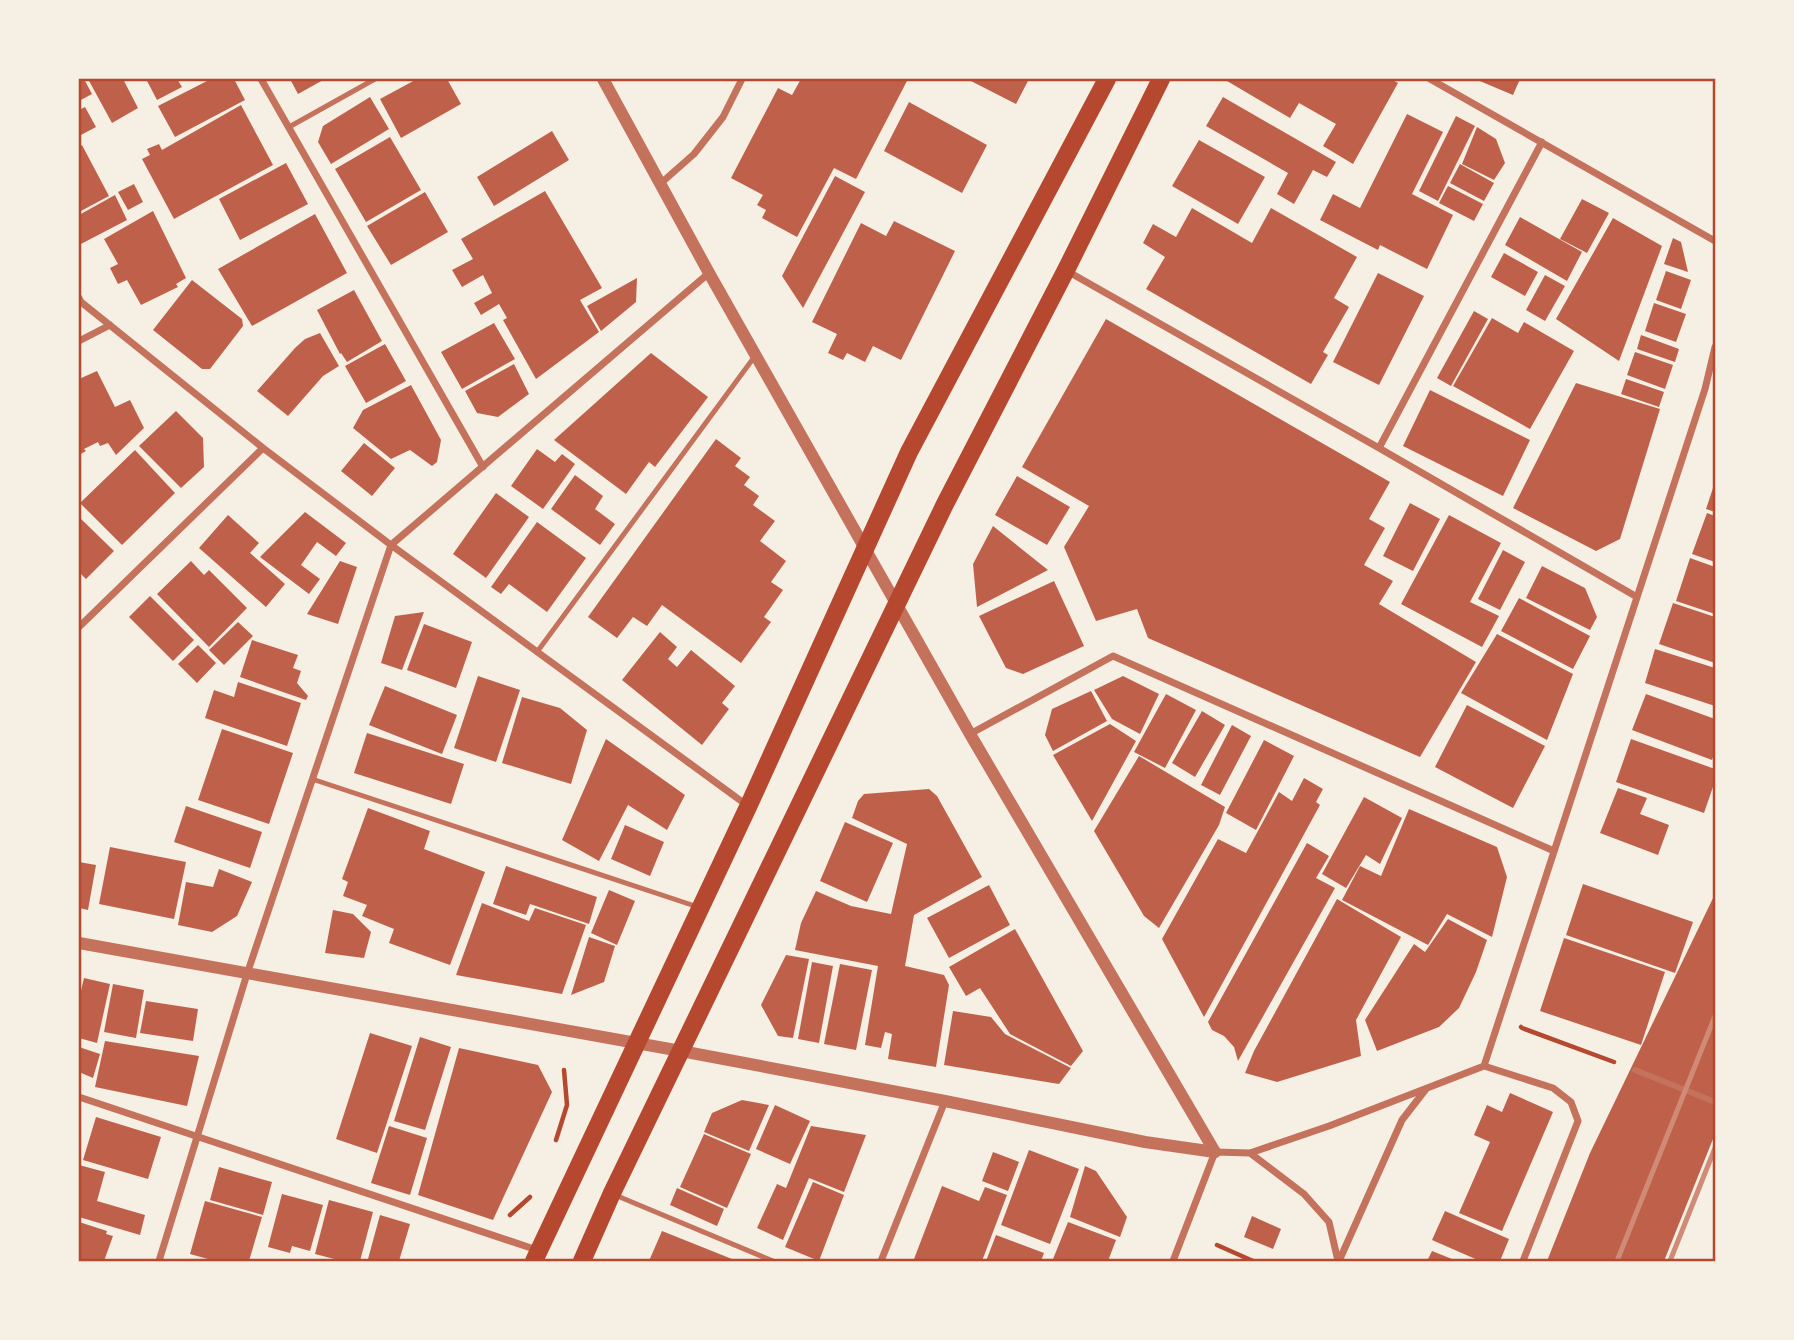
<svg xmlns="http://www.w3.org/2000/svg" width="1794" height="1340" font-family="Merriweather,serif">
<rect width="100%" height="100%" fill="#f6efe4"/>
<!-- building -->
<path fill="#bf614a" d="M79,79h5l8,15 -13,7z
M88,79h35l15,29 -26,15z
M146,79h31l5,8 -25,13z
M211,79h23l11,21 -70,37 -17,-31z
M290,79h35l-27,15z
M417,79h30l14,25 -60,34 -21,-39z
M801,79h107l-52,100 -22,-11 -37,69 -35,-19 4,-8 -9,-5 6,-10 -32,-17 47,-90 14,7z
M967,79h62l-13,25z
M1229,79h162l7,4 -45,81 -30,-18 13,-22 -37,-21 -9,15 -63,-37z
M1475,79h45l-7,16z
M370,97l19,32 -58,35 -13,-22 5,-16z
M1223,97l113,65 -9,15 -14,-7 -19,34 -17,-10 11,-21 -82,-47z
M909,102l78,43 -25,48 -78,-42z
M241,105l32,60 -99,54 -32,-60 8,-4 -3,-6 12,-5 3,6z
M85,107l11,20 -17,9v-26z
M1407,114l36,18 -31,62 41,21 -26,54 -47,-24 -2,5 -58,-30 13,-26 27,14z
M1456,116l19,10 -37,75 -19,-10z
M1477,127l19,12 9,24 -11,17 -32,-16z
M552,131l17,29 -75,46 -17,-29z
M390,137l31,53 -55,32 -31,-53z
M1199,140l66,37 -27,47 -66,-38z
M82,145l27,51 -30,16v-65z
M286,163l22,41 -68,36 -21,-41z
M1460,164l34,19 -10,18 -34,-18z
M835,176l30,16 -62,116 -21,-32z
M134,184l9,18 -15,8 -10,-18z
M1448,186l35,18 -9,17 -35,-18z
M545,191l57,97 -22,12 19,32 -63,47 -33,-59 4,-2 -8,-14 -18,11 -7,-12 18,-10 -9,-18 -21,12 -10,-17 21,-11 -12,-20z
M425,192l23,40 -57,33 -24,-39z
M115,195l12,25 -48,25v-30z
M1582,199l27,14 -22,40 -27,-14z
M1192,208l60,35 19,-35 86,49 -23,41 15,9 -26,45 5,3 -17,29 -165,-95 19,-32 -22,-14 10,-19 23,13z
M153,211l33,67 -10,6 2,3 -37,18 -14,-25 -9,4 -8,-16 8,-4 -14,-25z
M315,214l32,59 -95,53 -34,-57z
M1520,217l62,35 -15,29 -62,-36z
M1613,218l49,28 -43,115 -63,-42z
M894,221l61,30 -54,109 -28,-14 -8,16 -18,-9 -4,7 -15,-7 9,-19 -25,-12 49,-99 25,13z
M1673,238l8,4 7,30 -24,-8z
M1504,253l34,19 -13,24 -34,-19z
M1666,271l25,9 -10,29 -25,-9z
M1378,273l46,23 -45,89 -46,-23z
M1545,275l20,11 -20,35 -19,-11z
M637,278l-1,24 -35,29 -14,-25z
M192,280l50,39 1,7 -33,43h-8l-49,-39z
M354,290l28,51 -35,21 -6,-9 -1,1 -23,-44z
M1654,303l32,11 -10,28 -31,-11z
M1474,311l14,8 -37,67 -14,-8z
M1492,318l26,15 6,-11 50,29 -44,78 -77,-43z
M1106,319l284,163 -21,37 16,9 -21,37 29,16 -14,23 97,58 -56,95 -272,-119 -11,-29 -41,12 -32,-74 25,-41 -67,-39z
M494,323l21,36 -53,30 -21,-37z
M320,333l19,33 -16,10 -35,40 -31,-25 38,-43 10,-9z
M1641,335l38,14 -4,13 -38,-13z
M385,344l21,37 -40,22 -21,-37z
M1635,352l38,13 -8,24 -38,-14z
M651,353l57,44 -53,70 -6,-5 -23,32 -72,-54z
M514,364l15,30 -31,23 -21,-4 -12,-22z
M97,371l18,36 15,-7 14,28 -28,27 -8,-12 -8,3 -2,-4 -14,7 2,2 -7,4v-76z
M1626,379l38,13 -5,15 -38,-13z
M1576,383l84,26 -40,130 -24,12 -83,-43z
M411,385l30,55 -4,22 -5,4 -22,-16 -19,9 -38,-31 10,-18z
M1430,390l100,50 -27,56 -100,-50z
M176,411l27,27 1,29 -23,21 -42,-42z
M716,439l25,19 -6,8 15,11 -6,8 15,11 -6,9 22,16 -15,20 26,20 -15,21 12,8 -19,27 7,5 -30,41 -79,-58 -15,21 -14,-9 -16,21 -29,-21z
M364,443l31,25 -23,28 -31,-25z
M537,449l18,13 7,-8 13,10 -32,45 -32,-23z
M135,450l40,43 -53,52 -42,-42z
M575,475l28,21 -8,13 20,15 -15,21 -49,-36z
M1017,476l53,31 -23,38 -52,-30z
M1715,482v30l-9,-3z
M496,493l33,24 -43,61 -33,-24z
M1410,503l30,16 -27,52 -30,-15z
M305,512l41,31 -10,13 -19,-14 -16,23 19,14 -11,15 -49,-37z
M1707,513l8,3v46l-23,-8z
M228,515l31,28 -9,10 35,31 -19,23 -67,-59z
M1449,515l52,28 -31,59 29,14 -17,31 -81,-43z
M79,517l35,34 -28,28 -7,-7z
M537,522l49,36 -39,54 -38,-28 -8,10 -10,-7z
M993,526l55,44 -71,37 -4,-43z
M1503,550l22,12 -25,48 -22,-11z
M1690,558l25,9v47l-39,-13z
M191,561l13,14 5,-5 38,38 -38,39 -52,-53z
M340,561l17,6 -19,57 -31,-10z
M1542,566l43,22 12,29 -7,13 -64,-32z
M1054,581l30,65 -61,28 -17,-6 -27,-52z
M150,596l44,44 -21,21 -44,-44z
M1519,598l71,38 -17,33 -72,-38z
M1673,603l42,14v46l-56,-19z
M424,612l-22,58 -21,-7 14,-47z
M238,622l15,14 -29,29 -15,-15z
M424,624l48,18 -16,46 -49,-18z
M660,632l17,15 -9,12 9,8 14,-17 44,36 -13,17 7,6 -27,36 -80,-65z
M1497,634l76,40 -26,66 -86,-47z
M252,640l46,15 -5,13 8,3 -4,12 11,13 -2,4 -66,-23z
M198,645l18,18 -19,20 -19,-19z
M1655,649l60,19v38l-70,-23z
M478,676l42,14 -24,72 -42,-14z
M1123,676l36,18 -19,40 -28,-15 -18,-29z
M238,682l63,21 -14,43 -82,-28 9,-28 20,7z
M385,686l72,29 -15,39 -73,-29z
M1091,691l16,30 -54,30 -8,-16 7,-26z
M1166,694l30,16 -31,58 -31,-16z
M1646,694l69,25v33l-3,8 -80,-30z
M522,697l38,11 27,22 -16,54 -69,-21z
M1467,705l78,41 -32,62 -78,-41z
M1202,711l23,14 -30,52 -23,-14z
M1110,724l26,17 -44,80 -39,-66z
M1232,725l19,11 -31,59 -19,-10z
M222,729l71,24 -24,71 -71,-24z
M367,733l97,31 -13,40 -97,-31z
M606,739l79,56 -18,35 -39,-25 -29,56 -37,-21z
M1631,739l84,30v12l-11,32 -88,-31z
M1264,740l30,16 -38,74 -30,-17z
M1139,756l86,51 -6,18 -60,103 -15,-12 -50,-85z
M1304,778l19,11 -7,13 4,3 -116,212 -42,-78 56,-100 28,14 33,-61 13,9z
M1618,788l29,10 -7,16 29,11 -11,30 -58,-22z
M929,789l8,7 45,81 -68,38 -9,51 39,9 5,10 -13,82 -48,-8 4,-25 -7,-2 -4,16 -16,-3 13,-79 -83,-16 6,-27 15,-32 35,15 40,8 16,-70 -55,-26 6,-17 6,-7z
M1364,797l38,21 -22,46 -14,-9 -20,33 -24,-14z
M186,806l76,26 -12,36 -76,-26z
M368,808l62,23 -6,18 61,23 -35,93 -61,-22 5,-14 -32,-13 5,-11 -24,-9 5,-14 -6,-3z
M1409,809l88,38 10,30 -15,60 -45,-23 -19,31 -86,-45 18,-34 21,10z
M845,822l48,21 -26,59 -47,-21z
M625,825l39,17 -14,34 -39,-17z
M1307,843l22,13 -13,22 19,10 -97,173 -4,-14 -10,-11 -12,-6 -4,-8z
M110,847l76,15 -12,57 -75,-15z
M79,862l17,3 -8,45 -9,-2z
M506,866l91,31 -8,27 -59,-20 -4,11 -33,-11z
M219,869l33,13 -15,34 -25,16 -34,-7 8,-43 27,5z
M1583,884l110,38 -18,51 -109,-38z
M989,885l21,40 -61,33 -22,-40z
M609,890l26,11 -18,44 -26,-12z
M1715,894v240l-51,127h-117l43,-108z
M1337,899l64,38 -45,83 5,36 -84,26 -32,-9 9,-22z
M482,903l47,18 6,-13 51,17 -24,69 -106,-19z
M333,910l20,4 18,18 -7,26 -39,-5z
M1448,919l39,21 -11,32 -17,36 -20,19 -62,24 -12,-31 49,-76 11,8z
M1015,929l68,122 -12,15 -61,-32 -30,-46 -14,8 -17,-29z
M589,937l26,9 -11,36 -33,13z
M1564,938l101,34 -24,73 -101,-34z
M786,955l23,4 -16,79 -15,-2 -17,-31z
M812,962l21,4 -14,77 -21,-4z
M840,964l32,6 -16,80 -32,-6z
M84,978l26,6 -13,59 -18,-5v-39z
M113,984l31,6 -8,48 -32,-6z
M146,1001l52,8 -5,32 -53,-8z
M953,1011l38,6 14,17 66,34 -12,16 -115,-19z
M370,1033l42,13 -35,107 -41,-14z
M420,1037l31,10 -26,83 -31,-9z
M105,1041l94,15 -12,50 -92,-19z
M79,1047l21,7 -7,24 -14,-6z
M459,1048l79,17 14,27 -59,128 -75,-25z
M1510,1093l43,19 -51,119 -43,-18 31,-71 -16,-7 13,-30 15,7z
M742,1100l27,5 -20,46 -45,-19 8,-19z
M775,1105l35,16 -20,43 -34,-15z
M96,1117l65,20 -13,42 -65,-19z
M389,1126l38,12 -17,57 -39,-12z
M811,1126l55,9 -22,57 -35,-14 -26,62 -26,-12 20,-44 9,4z
M704,1134l47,20 -24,54 -47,-21z
M1029,1150l50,19 -29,75 -49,-19z
M993,1152l26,10 -11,29 -26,-10z
M79,1165l26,7 -8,29 48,14 -5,20 -61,-18z
M1085,1166l11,5 31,46 -7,20 -50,-20z
M219,1167l53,15 -9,33 -53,-15z
M813,1182l31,13 -25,66 -34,-14z
M942,1186l37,15 6,-14 22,8 -25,66h-61l-7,-2z
M677,1188l47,21 -7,17 -47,-21z
M282,1194l41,11 -13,46 -18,-5 -2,7 -22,-6z
M329,1200l44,12 -13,49h-18l-27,-7z
M205,1201l57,16 -13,44h-34l-25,-7z
M1445,1211l64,28 -9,22h-20l-48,-21z
M380,1215l30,9 -11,37h-24l-7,-2z
M1252,1216l29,13 -8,20 -29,-12z
M79,1222l28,9 -1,3 7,2 -9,25h-25z
M1068,1222l48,18 -8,21h-48l-7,-2z
M662,1231l70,28 -1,2h-82z
M996,1235l48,18 -3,8h-55z
M1432,1251l25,10h-30z"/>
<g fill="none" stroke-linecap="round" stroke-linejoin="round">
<!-- path -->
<path stroke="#b5482f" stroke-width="4.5" d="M1521,1027l1,1 92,34
M556,1140l11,-35 -3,-35
M510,1215l20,-18
M1217,1245l36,16"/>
<!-- service -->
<path stroke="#c5725c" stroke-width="5" d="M289,127l86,-48
M537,652l218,-296
M312,779l386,128
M615,1195l158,66"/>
<!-- pedestrian -->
<path stroke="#c5725c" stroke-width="6" d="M1635,1070l80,32"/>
<!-- minor -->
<path stroke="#c5725c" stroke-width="7" d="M261,79l222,388
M1430,79l285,162
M660,184l34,-30 29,-37 19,-38
M1067,271l312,177 258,149
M79,298l2,4 182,146 128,97 357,261
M79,341l31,-16
M1379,448l163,-306
M79,627l184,-179
M970,734l143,-78 441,195
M1484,1066l221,-677 10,-42
M79,1097l458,153
M1250,1153l54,41 25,28 9,39
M159,1261l88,-287 144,-429 318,-272
M881,1261l64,-160
M1173,1261l42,-109 35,1 79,-27 155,-60 69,22 18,14 7,19 -55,140
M1339,1261l63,-141 24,-31"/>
<!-- tertiary -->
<path stroke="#c5725c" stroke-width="12" d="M603,79l106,194 261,461 245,418
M79,943l602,108 264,50 200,41 70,10"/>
<!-- primary -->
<path stroke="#b5482f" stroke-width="18" d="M534,1261l214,-454 161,-355 198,-373
M582,1261l30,-68 333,-689 121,-234 95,-191"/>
<!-- rail -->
<path stroke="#cf8b77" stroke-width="5" d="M1617,1261l98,-245
M1670,1261l45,-113"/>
</g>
<!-- border -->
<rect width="1794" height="1340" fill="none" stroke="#f6efe4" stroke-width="161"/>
<rect x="80" y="80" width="1634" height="1180" fill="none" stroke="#b5482f" stroke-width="2.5"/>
</svg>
